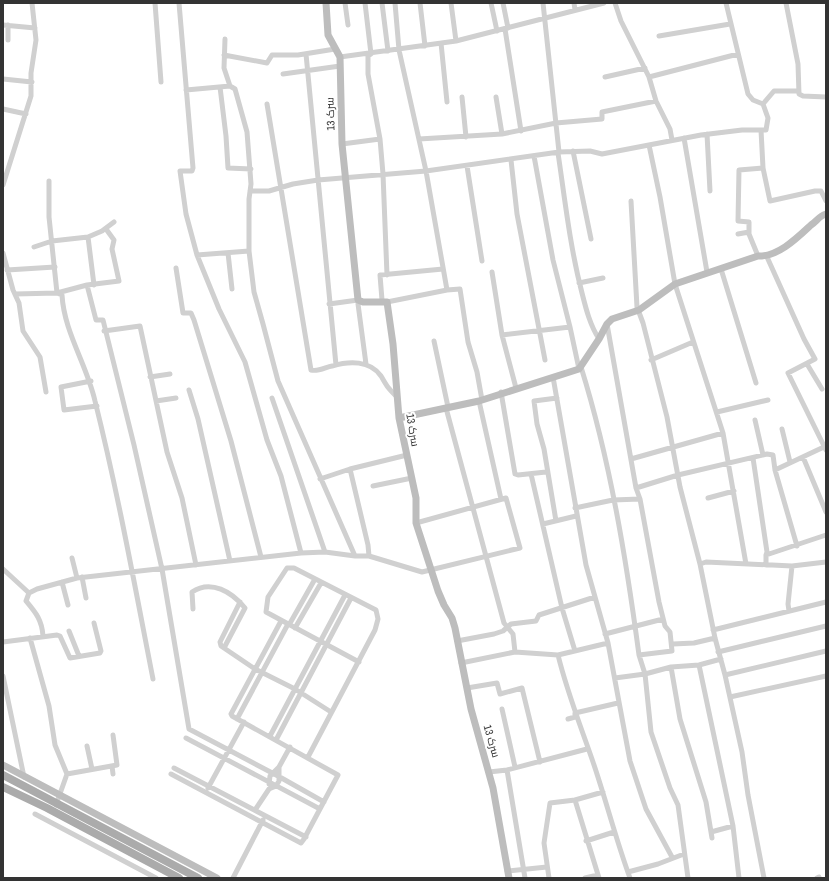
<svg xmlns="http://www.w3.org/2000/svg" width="829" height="881" font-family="'Archivo Narrow',Cairo,sans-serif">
<rect width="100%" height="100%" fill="#fff"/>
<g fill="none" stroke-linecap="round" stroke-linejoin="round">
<!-- street -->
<path stroke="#d0d0d0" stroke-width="5" d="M155,3l6,79
M179,3l14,165 -1,3h-12l6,43 11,41 22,54 26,53 22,78 14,36 20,77
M345,3l3,22
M365,3l6,51 -3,2v18l12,65 3,35 4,101
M382,3l6,48
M420,3l5,43
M451,3l5,38
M491,3l6,28
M503,3l5,25
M543,3l16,149
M574,3l1,7
M615,3l6,18 28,56 7,24 14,28 2,11
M726,3l22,91 5,6 10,4
M786,3l12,61 1,30 4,2 23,1
M3,25l32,3
M8,25v15
M505,29l16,102
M659,36l71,-12
M225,39l-1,29 6,18
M441,43l6,59
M306,54l30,311
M224,55l43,8 5,-8h26l37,-6
M340,57l116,-16 148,-38
M283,74l57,-8
M605,77l40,-9
M649,77l89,-23
M3,79l29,3
M220,87l6,49 2,32 23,1
M186,90l44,-4 5,3 12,43 4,52 -2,15v52l5,41 9,32 15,57 77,175
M462,97l4,40
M496,97l6,37
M267,104l44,266c7,2 15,-3 21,-4 17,-5 38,-6 49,10 6,10 6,11 15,20
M3,109l23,5
M761,130l2,38 7,33 45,-10h6l5,10
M707,134l3,57
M684,138l23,134
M419,139l83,-5 54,-11 46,-4v-7l54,-11
M342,144l38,-5
M649,145l11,52 15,87 48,149 23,131
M573,151l18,88
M558,153c7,47 12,94 24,140 4,16 8,32 17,46
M534,156l19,104 17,67 9,42
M511,160l6,54 28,146
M467,166l15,95
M49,181v36l8,76 30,-8
M3,185l28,-89v-23l5,-33 -4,-37
M250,191h19l24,-7 25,-4 108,-9 133,-19 31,-1 12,3 99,-19 41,-5h24l2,-12 -5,-14 11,-13h25
M631,201l6,106 6,16 24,94 13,70 20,77 15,74 10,37 17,77 6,43 16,83
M106,229l8,11 -2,9 7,32 -32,4 9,35h7l31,125 28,124 27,160 89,47 46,26
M738,234l11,-2
M88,237l14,-6 12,-9
M34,247l18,-6 36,-4 6,48
M3,253l10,37 6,13 4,28 17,26 6,35
M228,253l4,36
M197,255l52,-4
M758,256l-9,-22v-12l-11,-1 1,-51 24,-2
M767,257l37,82 11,20 -27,14 38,77
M176,268l7,45h8l3,7 37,121 30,116
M721,269l35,114
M7,270l48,-3
M492,272l10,63 14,53
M579,283l24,-5
M447,290l13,-1 8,53 9,30 5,28
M15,294l42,-1 5,2c2,37 25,70 33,106 23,92 40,186 58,278
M382,300l-2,-25 63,-6
M360,301l-2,3 8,60
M387,302l60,-12 -21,-119 -27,-121 -4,-47
M329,304l29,-4
M607,324l29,164 4,11 19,103 6,24 5,6 2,19 -33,4
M104,331l36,-5 27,126 15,46 14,67
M502,335l68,-8
M434,341l14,66
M651,360l42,-18
M807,364l15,25
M581,367c29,93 45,191 58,288l6,19 6,58 19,56 8,17 10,73
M150,377l20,-3
M553,377l33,188 22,78 22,118 16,48 26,48
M91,381l-30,6 3,23 33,-4
M189,390l9,29 32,142
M501,392l14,82 3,1 28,-3
M272,398l53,154
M156,401l20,-3
M479,401l22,98
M446,408l58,215 9,11 2,18
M717,412l51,-12
M755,420l8,35
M782,429l8,33
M803,457l23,55
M753,458l14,94 -1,3
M631,459l92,-26
M350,469l18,76 1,11
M775,470l51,-24
M531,474l31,134 13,43
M320,479l30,-10 57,-14
M373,486l39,-8
M636,488l42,-13 89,-21 6,1 2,15 22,76
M708,498l26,-7
M575,508l38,-8 27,-1
M556,521l-12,-72 -7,-25 -3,-23 23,-3
M543,524l33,-8
M72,558l5,20
M700,564l6,-2 86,4 34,-4
M766,565v-10l60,-20
M3,569l26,24
M82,577l4,21
M62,582l6,23
M240,602l-20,40 1,4 34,23 40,20 36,23
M193,609l-1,-17c19,-13 40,0 53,16l-21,40
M789,611l-1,-7 4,-38
M289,625l26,-46
M295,628l26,-45
M713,630l113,-28
M69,631l10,25
M605,634l58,-15
M43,636c-1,-16 -7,-23 -17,-35l3,-8 8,-4 40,-11 224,-25 24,-1 30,4h14l53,16 98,-24 -14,-50 -90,25
M30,638l19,68 6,39 12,29
M457,641l37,-7 9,-3 8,-7 25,-3 3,-6 56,-18
M3,642l54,-7 3,1 10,22 30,-5 1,-2 -7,-28
M673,644l21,-1 21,-5
M718,652l108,-26
M558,655c9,37 23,72 35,107 13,38 23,78 37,116
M461,663l54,-11 43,3 50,-12
M699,665l34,161 6,52
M671,667l9,52 26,83 6,36
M725,675l101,-24
M3,676l21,101
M615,678l30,-4 26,-7 28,-2 22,-6
M467,688l30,-5 3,11 22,-6 18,74
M730,697l96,-21
M502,709l13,58
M237,719l51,-95
M568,719l7,-2v-4l43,-10
M270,736l75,-141
M186,738l134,71
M276,740l75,-142
M87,746l5,23
M308,757l67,-127 3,-11 -2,-9 -82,-42h-7l-19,29 -2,15 93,50
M112,766l1,8
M174,768l132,69
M507,770l18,108
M489,772l18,-2 80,-21
M171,774l130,69 3,-4 34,-64 -106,-59 -1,-2 50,-93
M269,784l1,-8 9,-9 11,-20
M208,788l36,-66
M575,800l24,78
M56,805l11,-31 50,-9 -4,-30
M255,810l14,-21 7,-3 3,-5v-14
M35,814l121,64
M711,832l22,-6
M586,841l28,-9
M507,871l40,-4
M628,872l30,-8 26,-10
M233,878l30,-58
M549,878l-5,-35 6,-40 25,-3 28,-8
M585,878l13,-3
M817,878l2,-1"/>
<!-- secondary -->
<path stroke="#bdbdbd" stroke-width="7" d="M326,3l2,32 12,22 2,87 16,156 5,2h24l6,42 6,74 17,80v25l22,68 6,14 8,13 3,10 16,81 22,79 16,90
M399,418l80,-17 100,-32 20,-30 8,-15 5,-5 27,-9 36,-26 83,-28c20,1 39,-18 53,-31 6,-4 8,-9 15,-11
M3,765l214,113"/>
<!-- primary -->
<path stroke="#ababab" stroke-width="8" d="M3,775l195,103
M3,787l44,21 132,70"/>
</g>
<g text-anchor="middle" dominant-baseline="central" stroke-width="4" stroke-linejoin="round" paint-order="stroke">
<!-- street labels -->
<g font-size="11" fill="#333" stroke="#fff">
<text transform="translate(330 114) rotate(-92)">سرک 13</text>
<text transform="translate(413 430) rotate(80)">سرک 13</text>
<text transform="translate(492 741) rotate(74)">سرک 13</text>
</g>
</g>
<!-- border -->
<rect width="829" height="881" fill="none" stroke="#333333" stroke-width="8"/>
</svg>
